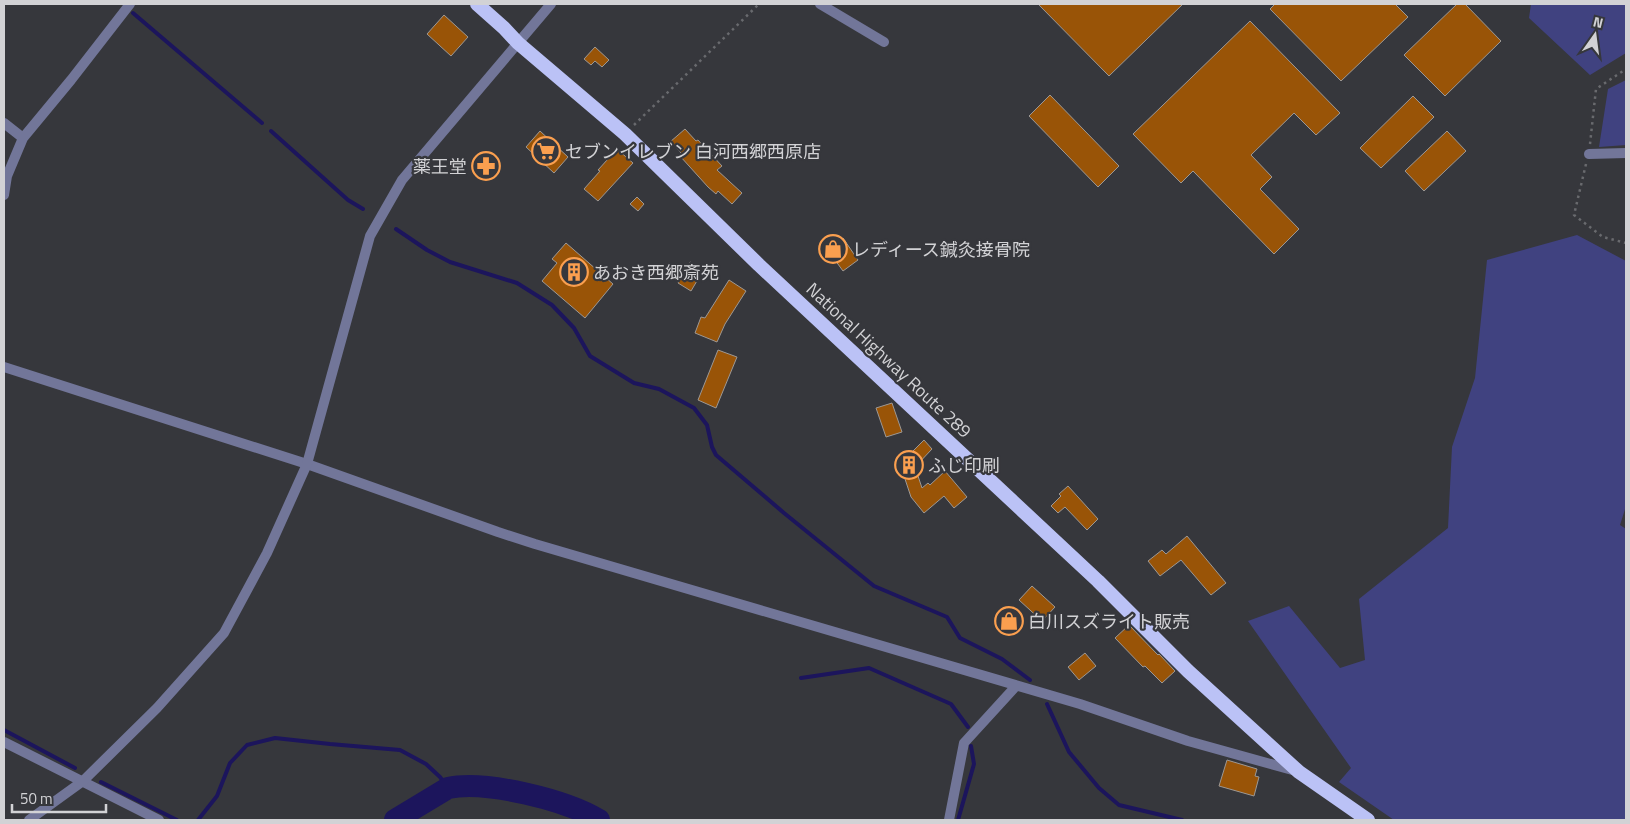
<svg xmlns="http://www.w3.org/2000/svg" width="1630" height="824" font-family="'Titillium Web','Noto Sans JP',sans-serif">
<rect width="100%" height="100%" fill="#36373c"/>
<!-- green -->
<path fill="#404280" d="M1531,4h95v49l-36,22 -61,-57z
M1626,80v65l-27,2 9,-58z
M1577,235l49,26v245l-6,19 6,4v291h-232l-55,-38 12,-14 -103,-147 41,-15 51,62 25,-8 -6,-61 89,-71 4,-81 23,-69 12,-118z"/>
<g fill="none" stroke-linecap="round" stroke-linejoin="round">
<!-- stream -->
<path stroke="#1c155c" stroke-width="4" d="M133,13l129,110
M271,131l77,69 15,9
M396,229l31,21 23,12 67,21 35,22 22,23 16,28 44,27 25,6 35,19 13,17 5,22 4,8 68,58 90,73 73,31 13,21 42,21 28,21
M801,678l68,-10 82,36 17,23
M1047,704l22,48 30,36 20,17 63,15
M4,730l71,38
M101,782l76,38
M198,820l19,-24 13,-33 17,-18 28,-7 55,6 70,6 26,14 14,13 8,11
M958,820l16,-56 -3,-18"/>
<!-- river -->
<path stroke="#1c155c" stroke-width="22" d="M395,820l53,-32c38,-8 118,12 151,32"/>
</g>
<!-- building -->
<path fill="#995407" stroke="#9d9894" d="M1038,4h145l-74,72z
M1275,4h120l13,13 -67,64 -71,-72z
M1457,4h8l36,37 -56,55 -41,-41z
M444,15l24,22 -17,19 -24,-22z
M1250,21l90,92 -24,22 -22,-22 -43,42 21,22 -12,12 39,40 -25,25 -81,-83 -12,12 -48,-49z
M595,47l14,13 -7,7 -7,-6 -4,4 -7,-6z
M1050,95l69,71 -21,21 -69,-71z
M1413,96l21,21 -53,51 -21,-20z
M685,129l11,12 2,-1 24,26 -5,4 25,23 -10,11 -14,-13 -2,3 -8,-7 -28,-31 2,-2 -12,-12z
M540,131l28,26 -14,16 -28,-26z
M1447,131l19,20 -42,40 -19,-20z
M617,149l16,14 -35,38 -14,-12 16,-18 -2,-1z
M637,197l7,7 -6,7 -8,-7z
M843,238l15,22 -15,11 -16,-22z
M566,243l47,41 -28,34 -43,-37 15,-18 -5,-4z
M690,262l14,7 -13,22 -13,-8z
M729,280l17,11 -21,33 -8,18 -22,-9 6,-16 4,1z
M718,350l19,7 -21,51 -18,-8z
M892,403l10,29 -16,5 -10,-29z
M924,440l8,9 -17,18 7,21 6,-5 2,2 15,-14 22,26 -13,11 -10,-12 -20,17 -13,-16 -11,-33z
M1068,486l30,33 -11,11 -22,-23 -7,6 -7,-7 10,-10 -2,-2z
M1187,536l39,47 -15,12 -30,-35 -21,16 -12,-15 14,-11 4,4z
M1032,586l23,21 -13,14 -23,-21z
M1129,625l29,30 1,-1 16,17 -13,12 -17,-17 -2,1 -28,-29z
M1085,653l11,13 -17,14 -11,-13z
M1227,760l30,9 -2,7 4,1 -5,19 -35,-10z"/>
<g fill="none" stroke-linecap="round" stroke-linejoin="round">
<!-- path -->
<path stroke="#696a6e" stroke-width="2.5" stroke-dasharray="2.5 4" stroke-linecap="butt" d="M634,125l125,-121
M1590,144l6,-55 30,-20
M1586,164l-12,51 29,22 23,6"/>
<!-- minor -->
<path stroke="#727699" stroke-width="10" d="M820,4l64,38
M4,123l19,15
M1589,154l37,-1
M4,195l3,-19 16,-38 48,-58 59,-76
M4,367l303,97 191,68 37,12 545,160 108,37 108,30
M4,742l155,78
M949,820l15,-77 52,-57"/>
<!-- tertiary -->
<path stroke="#727699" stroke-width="10" d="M29,820l54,-39 74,-73 67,-75 43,-80 40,-89 63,-228 32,-56 149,-176"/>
<!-- trunk -->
<path stroke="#bbc2f6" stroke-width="14" d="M477,4l27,24 14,15 107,91 134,131 339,316 90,90 111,101 69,48"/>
</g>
<!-- icons -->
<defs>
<symbol id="supermarket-ring" viewBox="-11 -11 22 22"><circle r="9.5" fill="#36373c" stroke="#fa9f4f" stroke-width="1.5"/><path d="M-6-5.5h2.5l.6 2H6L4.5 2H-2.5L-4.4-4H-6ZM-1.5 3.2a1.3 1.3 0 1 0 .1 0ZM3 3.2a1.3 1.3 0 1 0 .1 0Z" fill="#fa9f4f"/></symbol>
<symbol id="pharmacy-ring" viewBox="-11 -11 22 22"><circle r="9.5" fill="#36373c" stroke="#fa9f4f" stroke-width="1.5"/><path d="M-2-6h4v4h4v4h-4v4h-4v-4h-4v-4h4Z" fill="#fa9f4f"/></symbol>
<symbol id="shop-ring" viewBox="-11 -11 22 22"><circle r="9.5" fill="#36373c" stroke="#fa9f4f" stroke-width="1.5"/><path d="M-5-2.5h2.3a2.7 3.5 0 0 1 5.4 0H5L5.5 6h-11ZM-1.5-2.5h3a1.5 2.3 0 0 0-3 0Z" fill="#fa9f4f"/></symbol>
<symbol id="building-ring" viewBox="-11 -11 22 22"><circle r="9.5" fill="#36373c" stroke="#fa9f4f" stroke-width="1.5"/><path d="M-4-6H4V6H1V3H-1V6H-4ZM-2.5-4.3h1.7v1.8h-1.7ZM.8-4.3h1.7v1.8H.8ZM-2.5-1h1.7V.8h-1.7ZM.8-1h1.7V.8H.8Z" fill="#fa9f4f"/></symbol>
</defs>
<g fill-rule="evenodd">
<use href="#supermarket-ring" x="530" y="135" width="32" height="32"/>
<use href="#pharmacy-ring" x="470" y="150" width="32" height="32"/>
<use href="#shop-ring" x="817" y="233" width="32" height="32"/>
<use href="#building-ring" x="558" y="256" width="32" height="32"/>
<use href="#building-ring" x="893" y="449" width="32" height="32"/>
<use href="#shop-ring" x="993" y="605" width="32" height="32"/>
</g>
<g text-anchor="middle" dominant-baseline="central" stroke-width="4.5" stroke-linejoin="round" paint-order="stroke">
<!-- poi labels -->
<g font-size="18" fill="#d2d2d5" stroke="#36373c" text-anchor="start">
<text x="565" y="151">セブンイレブン 白河西郷西原店</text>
<text x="467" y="166" text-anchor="end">薬王堂</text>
<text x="852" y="249">レディース鍼灸接骨院</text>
<text x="593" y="272">あおき西郷斎苑</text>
<text x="928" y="465">ふじ印刷</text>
<text x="1028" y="621">白川スズライト販売</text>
</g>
<!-- street labels -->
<g font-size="18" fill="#d2d2d5" stroke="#36373c">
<text transform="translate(889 360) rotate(43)">National Highway Route 289</text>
</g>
</g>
<!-- border -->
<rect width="1630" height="824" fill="none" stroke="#d2d2d5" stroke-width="10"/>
<!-- north arrow -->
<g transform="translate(1595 35) rotate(14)" stroke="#36373c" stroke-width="4" paint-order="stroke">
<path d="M0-4L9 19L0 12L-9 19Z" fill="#d2d2d5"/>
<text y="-8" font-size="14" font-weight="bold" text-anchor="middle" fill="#d2d2d5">N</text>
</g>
<!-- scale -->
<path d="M12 804v8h94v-8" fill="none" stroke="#d2d2d5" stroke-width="2.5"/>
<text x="20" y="804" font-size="15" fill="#d2d2d5" stroke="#36373c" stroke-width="4" paint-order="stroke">50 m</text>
</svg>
